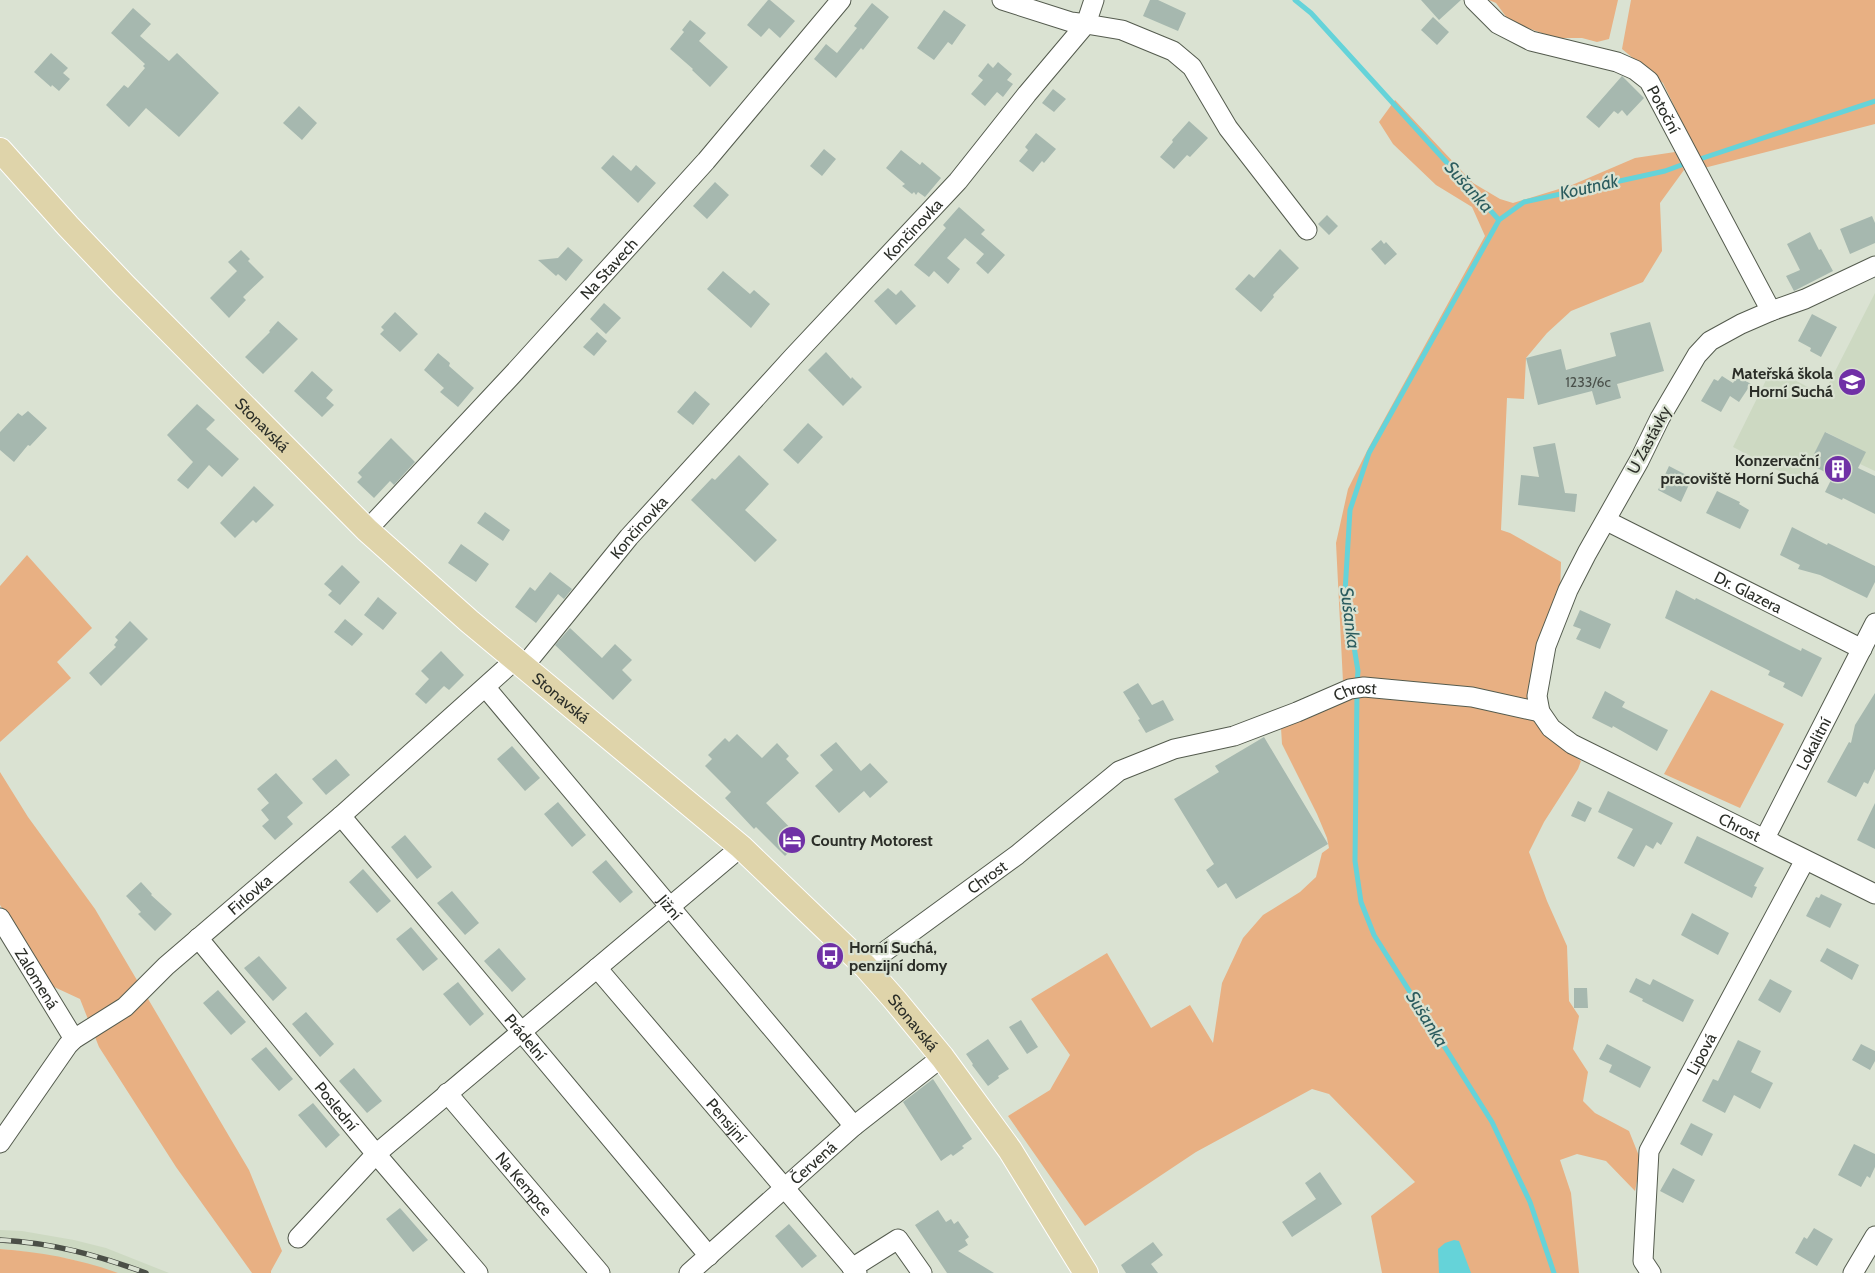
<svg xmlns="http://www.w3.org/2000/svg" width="1875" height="1273" font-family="Cabin,sans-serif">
<rect width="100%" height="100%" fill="#dae2d2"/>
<!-- built -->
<path fill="#cdd9c2" d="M1875,293v178l-15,-7 5,-12 -39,-20 -17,32 -13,16 -63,-33 39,-79 51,27z
M0,1230l22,1 52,9 32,8 63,25h-51l-48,-14 -50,-8 -20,-2z"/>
<!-- green -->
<path fill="#e8b083" d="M1489,0h129l-9,39 -12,3 -15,-4h-26l-34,-12 -15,-8 -11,-15z
M1631,0h244v124l-171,44 -41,-85 -41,-34z
M1395,100l78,83 27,16 13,4 59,-18 63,-27 40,-6 9,18 -24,33 2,48 -19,31 -72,29 -24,22 -21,25 -2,41 -17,-1 -6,132 9,3 51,29 -1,32 -22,53 11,91 32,23 -3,8 -34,53 -15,30 18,49 20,45 2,55 10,15 -6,33 15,23 -5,29 12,12 34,18 12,30 -6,30 -29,-30 -29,-7 -17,6 11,33 8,80h-197l-11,-57 44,-34 -86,-88 -17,-5 -116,63 -111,74 -77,-110 42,-26 20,-35 -39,-56 76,-46 44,75 39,-23 23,38 9,-60 21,-45 20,-23 37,-23 16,-15 6,-24 7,-5 -2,-10 -10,-24 -35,-70 -1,-16 62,-46 -7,-139 12,-54 21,-42 116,-211 -13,-29 -36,-22 -43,-41 -14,-22z
M27,555l65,73 -35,34 14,16 -71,64v-156z
M1711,690l73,34 -44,84 -76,-34z
M0,772l28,45 67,92 154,261 33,81 -11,20v2h-19l-76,-106 -77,-120 -19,-48 -28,-13 -52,-81z
M0,1249c40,3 80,10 118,24h-118z"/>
<!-- water -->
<path fill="#65d3d9" d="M1454,1240l5,1 12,32h-32l-1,-24 7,-6z"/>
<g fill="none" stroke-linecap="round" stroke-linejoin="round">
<!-- stream -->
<path stroke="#65d3d9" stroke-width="5" d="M1295,0l16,13 188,207 -130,233 -19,57 -5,82 13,79 -1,12
M1697,160l178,-59
M1499,220l25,-18 141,-31 19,-7
M1357,692l-2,169 6,41 13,33 118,187 38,80 24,71"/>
</g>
<!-- building -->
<path fill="#a6b8af" d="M768,0h2l25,21 -15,17 -11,-10 -8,9 -14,-12z
M1150,0h8l28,13 -8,18 -35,-15z
M1421,0h40l-22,20z
M872,3l17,14 -26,33 -2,-2 -25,30 -22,-19 12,-15 11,9 20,-25 -3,-2z
M133,8l18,16 -11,12 29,25 8,-8 42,40 -40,44 -33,-29 -17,19 -23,-22 18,-20 4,3 17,-20 -2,-2 2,-2 -34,-31z
M944,10l22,15 -14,20 -4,-3 -14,18 -17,-12z
M1433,17l16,15 -12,13 -16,-15z
M690,20l16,13 -7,8 29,26 -18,20 -18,-17 1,-1 -23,-20 14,-17 -2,-2z
M51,53l17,15 -5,5 7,6 -11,12 -7,-6 -1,2 -17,-15z
M998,62l14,12 -5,6 6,4 -10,13 -6,-5 -12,14 -14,-12 12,-14 -5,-4 10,-13 5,5z
M1622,76l22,22 -17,18 -5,-6 -4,4 -4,-3 -15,17 -13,-11z
M1053,89l13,10 -12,13 -12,-9z
M299,106l18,17 -15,17 -19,-17z
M1189,121l19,17 -18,19 -3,-2 -13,14 -14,-12 13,-15 -1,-2z
M1036,133l20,16 -12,14 -2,-2 -9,11 -14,-11 9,-11 -3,-3z
M824,149l12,10 -14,17 -12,-10z
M901,150l19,15 2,-3 19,16 -16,19 -7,-5 -2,3 -2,-3 -2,2 -10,-8 3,-2 -19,-16z
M613,155l18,16 5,-6 20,18 -18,20 -37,-35z
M715,182l14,13 -22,24 -14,-13z
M959,207l26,23 -4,4 24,21 -17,19 -12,-11 8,-9 -19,-16 -18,20 13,11 -12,15 -14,-13 -5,6 -15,-12 32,-37 -3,-3z
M1327,215l11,11 -9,9 -11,-11z
M1872,216l3,7v20l-25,11 -10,-25z
M1810,232l9,18 2,-1 12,22 -39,20 -8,-15 14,-6 -13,-26z
M1381,240l3,4 2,-2 11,12 -12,11 -14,-16z
M568,247l15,13 -17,21 -8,-7 -2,2 -18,-16 20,-2z
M1280,249l19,19 -26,27 1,2 -13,15 -26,-23 14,-15 5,4z
M241,250l9,9 -2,2 16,16 -21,20 3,3 -17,18 -19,-20 27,-27 -9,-9z
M723,271l27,23 4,-4 16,14 -19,24 -44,-39z
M888,288l8,7 5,-5 15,16 -20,19 -22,-24z
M604,303l17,15 -15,16 -16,-15z
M395,312l23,22 -18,18 -20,-18 4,-4 -3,-3z
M1812,314l25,13 -16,30 -11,-6 1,-3 -13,-7z
M278,321l20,18 -35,35 -18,-17 25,-25 -1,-1z
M1650,322l14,49 -47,13 4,14 -25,7 -4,-14 -54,14 -12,-47 35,-9 5,21 50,-14 -6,-23z
M597,332l10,9 -13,15 -11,-9z
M826,352l25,27 1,-2 10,10 -19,19 -35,-36z
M438,353l12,10 -1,3 25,22 -16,19 -18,-15 4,-4 -20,-18z
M312,371l21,19 -7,8 8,7 -12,12 -28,-26z
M1722,376l11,7 4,-7 14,8 -12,18 -9,-6 -9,16 -20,-11 13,-22 4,2z
M695,391l15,13 -17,21 -16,-13z
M197,404l18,16 -9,9 33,30 -17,18 -13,-12 -21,24 -11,-9 16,-18 -26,-27z
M28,411l19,17 -17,18 -2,-1 -14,17 -14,-12v-18l18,-19 4,3z
M808,423l15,14 -25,27 -15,-14z
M1825,432l41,20 -8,16 17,8v38l-32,-16 -1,2 -17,-8 8,-16 -24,-12z
M391,438l24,24 -21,23 -4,-4 -16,17 -17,-16 5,-5 -4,-4z
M1555,443l10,50 12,1 -2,18 -57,-7 3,-30 18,2 -6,-30z
M739,455l30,29 -24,26 32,30 -22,22 -64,-62 21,-22 3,2z
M1669,466l23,12 -11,24 -23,-12z
M254,486l20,19 -18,18 -3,-3 -18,18 -15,-15z
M1717,491l23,11 -1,2 10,6 -9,19 -34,-16z
M485,512l25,18 -7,11 -26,-18z
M1792,527l35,18 1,-2 47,23v16l-8,16 -47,-23 -22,-6 2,-4 -20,-10z
M461,544l28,20 -13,18 -28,-19z
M342,565l18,17 -20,23 -12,-10 4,-4 -8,-7z
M550,572l22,17 -8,10 -6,-5 -22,29 -21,-16 15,-20 5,4z
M1676,590l19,10 1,-2 105,53 1,-3 20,10 -20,39 -19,-10 2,-4 -17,-8 2,-4 -105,-53z
M378,597l19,16 -14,17 -19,-15z
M1580,610l31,14 -11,25 -24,-10 5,-10 -8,-3z
M345,619l18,15 -11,12 -18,-14z
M130,621l18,18 -47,47 -12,-13 27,-26 -2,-2 4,-5 -3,-3z
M570,628l32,30 13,-14 17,16 -10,10 10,10 -19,20 -58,-55z
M441,651l23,24 -15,15 -5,-4 -18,18 -11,-10 14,-15 -8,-8z
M1138,683l14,22 11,-5 11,20 -28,13 -8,-13 2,-1 -17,-27z
M1605,691l20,11 -3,5 46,23 -11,21 -44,-25 -1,2 -20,-10z
M1875,693v76l-7,15 -4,-2 -8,15 -29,-15 22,-40 2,1 4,-18z
M737,734l25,24 15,-15 12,13 -3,3 13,14 -33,30 36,37 -17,16 -29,-29 -2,2 -29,-31 6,-6 -26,-26 7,-7 -4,-4 17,-17 4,4z
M1264,737l64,107 -92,55 -10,-16 -8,5 -12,-18 8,-6 -40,-65 45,-27 -4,-6z
M836,742l25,29 9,-8 18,19 -18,16 -6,-7 -25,22 -24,-27 18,-16 -13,-15z
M512,746l28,32 -15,13 -28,-32z
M336,759l14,16 -24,20 -14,-16z
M276,773l27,30 -16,14 6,7 -18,16 -13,-14 7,-6 -8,-10 8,-7 -12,-14z
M1608,791l65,32 -12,22 -4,-3 -4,7 -7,-4 -12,22 -17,-9 16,-29 -35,-17z
M1578,801l14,7 -7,14 -14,-6z
M558,802l28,33 -14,12 -28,-33z
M1875,803v46l-18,-9z
M405,835l27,32 -15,12 -26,-32z
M1697,836l67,32 -10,18 3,1 -5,11 -68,-35z
M606,860l27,32 -13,11 -28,-31z
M363,869l28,32 -14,12 -28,-31z
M141,882l11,12 -1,1 21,19 -17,17 -17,-17 3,-2 -15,-16z
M452,891l27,32 -14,12 -28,-32z
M1821,894l21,10 -12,24 -24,-12 10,-19 3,1z
M1692,913l37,20 -11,22 -37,-20z
M411,927l27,32 -15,12 -27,-32z
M499,948l27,31 -14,13 -28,-31z
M1827,948l32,17 -7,15 -32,-19z
M259,956l28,32 -14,13 -29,-33z
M1636,978l14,7 3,-6 41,21 -11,22 -41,-21 1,-2 -14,-7z
M1770,979l22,12 -12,22 -22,-13z
M458,982l26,32 -14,12 -27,-32z
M1574,988h13l1,20h-14z
M218,990l28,32 -15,13 -28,-32z
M306,1012l28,32 -14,13 -28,-33z
M1021,1020l17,27 -11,7 -18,-27z
M988,1039l21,30 -11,7 1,2 -11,8 -16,-21 1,-1 -7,-10z
M1738,1040l23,11 -10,21 22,11 -13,26 -26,-14 -9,18 -23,-12 11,-22 5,2z
M1607,1044l44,23 -11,21 -31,-16 3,-7 -13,-6z
M1861,1044l14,7v10l-5,9 -18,-10z
M266,1047l27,32 -14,12 -28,-32z
M354,1068l28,33 -15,12 -28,-32z
M933,1079l39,60 -10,7 2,2 -11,8 -2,-2 -10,7 -38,-59z
M313,1103l27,32 -14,13 -28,-33z
M1691,1123l22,11 -11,22 -22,-12z
M1854,1144l21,10v13l-5,11 -3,-2 -6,11 -23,-12z
M1673,1168l22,12 -12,23 -23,-12z
M1320,1172l22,32 -50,33 -10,-15 34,-23 -11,-16z
M400,1208l28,32 -15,12 -27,-33z
M938,1210l8,12 5,-3 3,5 4,-3 11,16 -4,3 3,5 -10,6 36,22h-47l-32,-48z
M789,1224l28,32 -15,12 -27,-32z
M1814,1228l19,11 -16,27 -22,-13 9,-16 3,2z
M1153,1242l10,13 -12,9 7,9h-32l-5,-8z"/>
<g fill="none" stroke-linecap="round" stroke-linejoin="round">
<defs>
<g id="minor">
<path d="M1002,0l69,22 15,2 8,-24"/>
<path id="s1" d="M1474,0l24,24 33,17 86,21 18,8 14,11 122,230"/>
<path id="s2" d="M1875,266l-70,33 -34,12 -30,13 -31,17 -13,14 -37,63 -21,43 -52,92 -19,37 -22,56 -9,50 3,16 11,16 21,16 303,150"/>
<path id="s3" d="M1607,521l255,128"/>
<path id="s4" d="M367,530l146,-156 193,-213 135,-161"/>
<path id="s5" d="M524,666l105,-129 164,-180 165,-176 69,-87 59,-70 36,6 51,21 19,16 36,61 79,102"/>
<path id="s6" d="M486,688l368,438"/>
<path id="s7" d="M341,816l368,440"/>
<path id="s8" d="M1765,838l110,-215"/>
<path id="s9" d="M0,918l74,121"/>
<path id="s10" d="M198,938l178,216 102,119"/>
<path id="s11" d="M865,966l152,-111 102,-84 55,-22 60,-13 63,-24 53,-23 14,-2 108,10 68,15"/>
<path id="s12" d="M597,968l260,305"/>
<path id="s13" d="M447,1093l153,180"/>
<path id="s14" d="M0,1143l68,-98 6,-6 51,-32 41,-41 175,-150 175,-157"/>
<path d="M298,1238l78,-84 365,-307"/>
<path d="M852,1268l46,-29 24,34"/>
<path id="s15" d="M689,1273l165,-147 88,-69"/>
<path id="s16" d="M1651,1273l-8,-12 6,-110 156,-291"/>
<path d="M1853,1273l22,-37"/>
</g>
<g id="major">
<path id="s17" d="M0,150l68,76 56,59 243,245 102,91 272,226 124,119 30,34 47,57 68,93 76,123"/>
</g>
</defs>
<!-- minor casing -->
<use href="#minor" stroke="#545b4e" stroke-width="21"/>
<!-- major casing -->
<use href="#major" stroke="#fff" stroke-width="26"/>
<!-- minor -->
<use href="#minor" stroke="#fff" stroke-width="19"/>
<!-- major -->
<use href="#major" stroke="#dfd4aa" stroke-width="24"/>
<defs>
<path id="rail" d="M0,1240c53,3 97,15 146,33"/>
</defs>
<!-- rail casing -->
<use href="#rail" stroke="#4b4f47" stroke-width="5.5"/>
<!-- rail -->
<use href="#rail" stroke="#dae2d2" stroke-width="4" stroke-dasharray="11" stroke-linecap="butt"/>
</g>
<!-- icons -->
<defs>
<symbol id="school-disc" viewBox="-11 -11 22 22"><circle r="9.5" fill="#7031a6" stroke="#dae2d2"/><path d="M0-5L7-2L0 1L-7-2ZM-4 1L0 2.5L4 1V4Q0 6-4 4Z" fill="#fff"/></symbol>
<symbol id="building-disc" viewBox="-11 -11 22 22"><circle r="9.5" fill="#7031a6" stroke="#dae2d2"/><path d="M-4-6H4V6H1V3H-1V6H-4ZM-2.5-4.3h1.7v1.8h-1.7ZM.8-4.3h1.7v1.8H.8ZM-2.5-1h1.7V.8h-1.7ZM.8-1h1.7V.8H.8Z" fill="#fff"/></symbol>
<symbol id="hotel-disc" viewBox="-11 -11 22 22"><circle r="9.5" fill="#7031a6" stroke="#dae2d2"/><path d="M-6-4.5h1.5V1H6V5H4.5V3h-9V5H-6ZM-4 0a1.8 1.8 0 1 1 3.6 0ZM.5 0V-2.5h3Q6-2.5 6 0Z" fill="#fff"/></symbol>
<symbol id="bus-disc" viewBox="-11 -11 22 22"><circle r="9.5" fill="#7031a6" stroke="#dae2d2"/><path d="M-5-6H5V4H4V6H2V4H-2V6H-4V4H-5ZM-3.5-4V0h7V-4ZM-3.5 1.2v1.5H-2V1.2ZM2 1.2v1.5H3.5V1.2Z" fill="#fff"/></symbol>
</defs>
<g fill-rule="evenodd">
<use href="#school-disc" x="1836" y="366" width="32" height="32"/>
<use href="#building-disc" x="1822" y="453" width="32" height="32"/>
<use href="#hotel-disc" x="776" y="824" width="32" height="32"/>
<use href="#bus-disc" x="814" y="940" width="32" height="32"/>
</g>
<g text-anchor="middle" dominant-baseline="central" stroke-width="4.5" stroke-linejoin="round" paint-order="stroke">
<!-- number labels -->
<g font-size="14" fill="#4a504a">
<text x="1588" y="382">1233/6c</text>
</g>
<!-- street labels -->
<g font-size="16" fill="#2b2e28" stroke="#dae2d2">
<text stroke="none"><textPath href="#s1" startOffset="229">Potoční</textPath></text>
<text stroke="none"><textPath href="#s5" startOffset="585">Končinovka</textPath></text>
<text stroke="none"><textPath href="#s4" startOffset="356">Na Stavech</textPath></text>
<text stroke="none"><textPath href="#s17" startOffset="380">Stonavská</textPath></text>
<text transform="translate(1649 440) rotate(-62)">U Zastávky</text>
<text stroke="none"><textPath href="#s5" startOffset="180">Končinovka</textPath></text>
<text stroke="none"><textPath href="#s3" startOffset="158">Dr. Glazera</textPath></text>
<text stroke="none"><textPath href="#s11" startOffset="571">Chrost</textPath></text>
<text stroke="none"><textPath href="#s17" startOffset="785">Stonavská</textPath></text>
<text stroke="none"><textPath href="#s8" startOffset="106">Lokalitní</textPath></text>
<text stroke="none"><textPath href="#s2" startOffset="829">Chrost</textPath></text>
<text stroke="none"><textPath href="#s11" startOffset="151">Chrost</textPath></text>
<text stroke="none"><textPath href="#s14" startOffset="356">Firlovka</textPath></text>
<text stroke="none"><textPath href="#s6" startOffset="286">Jižní</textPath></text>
<text stroke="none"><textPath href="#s9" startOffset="71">Zalomená</textPath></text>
<text stroke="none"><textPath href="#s17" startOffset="1265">Stonavská</textPath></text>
<text stroke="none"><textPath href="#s7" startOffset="288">Prádelní</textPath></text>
<text stroke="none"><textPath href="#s16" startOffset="235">Lipová</textPath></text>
<text stroke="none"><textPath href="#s10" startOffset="218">Poslední</textPath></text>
<text stroke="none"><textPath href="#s12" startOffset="200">Pensijní</textPath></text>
<text stroke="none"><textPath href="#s15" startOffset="166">Červená</textPath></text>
<text stroke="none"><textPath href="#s13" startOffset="119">Na Kempce</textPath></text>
</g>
<!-- poi labels -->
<g font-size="16" font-weight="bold" fill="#2b2e28" stroke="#dae2d2" text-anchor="end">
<text x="1833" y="373">Mateřská škola<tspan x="1833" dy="18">Horní Suchá</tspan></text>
<text x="1819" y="460">Konzervační<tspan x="1819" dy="18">pracoviště Horní Suchá</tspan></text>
<text x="811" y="840" text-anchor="start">Country Motorest</text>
<text x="849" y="947" text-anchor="start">Horní Suchá,<tspan x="849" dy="18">penzijní domy</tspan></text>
</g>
<!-- water labels -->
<g font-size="18" font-style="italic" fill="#2b5c5e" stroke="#dae2d2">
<text transform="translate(1469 187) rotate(48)">Sušanka</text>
<text transform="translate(1589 187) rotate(-13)">Koutnák</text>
<text transform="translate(1350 618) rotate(83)">Sušanka</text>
<text transform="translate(1427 1019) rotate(58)">Sušanka</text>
</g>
</g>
</svg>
